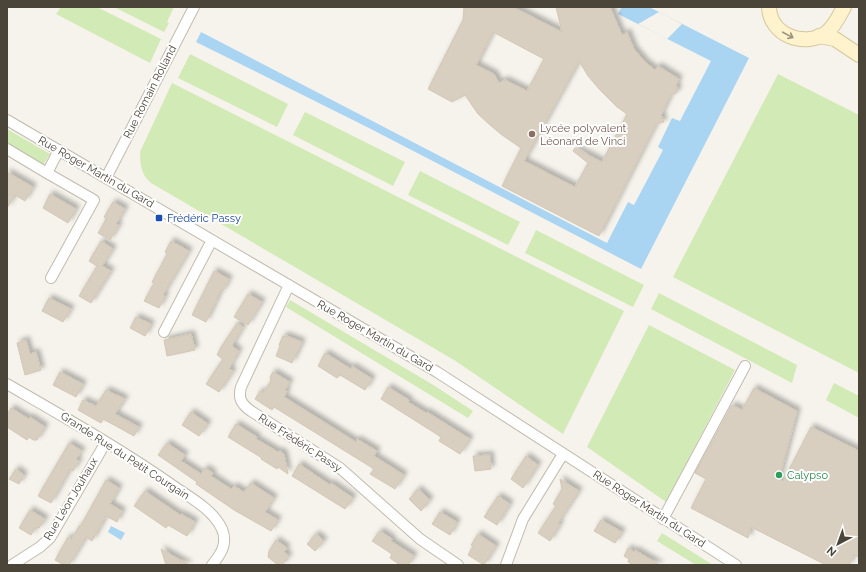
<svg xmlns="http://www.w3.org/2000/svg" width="866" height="572" font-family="Raleway,sans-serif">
<defs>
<filter id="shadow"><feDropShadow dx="3.5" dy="-3.5" stdDeviation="2" flood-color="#0004"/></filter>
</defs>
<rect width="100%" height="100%" fill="#f6f3ec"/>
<!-- green -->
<path fill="#d2eab5" d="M61,7h36l64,32 -11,24 -94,-49z
M114,7h60l-7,15 2,1 -5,9z
M190,54l98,50 -11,23 -99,-49z
M778,74l81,41v258l-186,-96z
M172,83l452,228 -61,123 -109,-74 -303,-177c-10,-8 -11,-19 -11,-31z
M305,112l100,50 -12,24 -100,-51z
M7,129l43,25 -7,11 -36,-22z
M420,171l100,51 -12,23 -100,-50z
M536,230l108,55 -11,22 -108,-54z
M659,293l138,72 -5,18 -141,-74z
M290,300l145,86 38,25 -5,7 -182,-111z
M649,325l86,45 -69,132 -79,-55z
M834,383l25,13v22l-33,-18z
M662,533l51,32h-17l-39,-24z"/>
<!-- water -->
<path fill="#a9d4f2" d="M619,7h30l100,51 -108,211 -274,-142 -171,-85 5,-10 406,211 21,-41 6,3 29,-55 -5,-3 14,-29 8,3 31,-60 -93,-47 3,-6z
M111,526l14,7 -4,7 -13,-8z"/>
<!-- pier -->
<path fill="#f6f3ec" d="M659,12l23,12 -15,15 -29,-15z"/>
<!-- building -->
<path fill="#d8cfc1" stroke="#d3c7b4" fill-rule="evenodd" filter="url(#shadow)" d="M464,7h49l49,25 -6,-25h54l12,28 5,-3 7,17 11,13 10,8 3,-4 21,13 -3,6 2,5 -2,3 -6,3 -9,19 3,7 -8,2 -57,112 -97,-50 19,-38 -19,-13 -12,-10 -12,-11 -13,-19 -13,7 -24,-13 35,-69zM493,32l51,27 -17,32 -22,-11 -6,3 -5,-9 -18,-9zM579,61l9,15 11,13 18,18 10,7 -25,48 -27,-14 -2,3 15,12 -13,24 -51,-26z
M7,172l26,15 -8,14 -10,-6 -8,13z
M50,194l26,15 -8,14 -25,-15z
M113,202l12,7 -9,15 3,1 -9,15 -12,-7 6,-10 2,-5 -2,-1z
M101,241l12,8 -11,17 9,5 -20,32 -12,-7 18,-30 -8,-5z
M171,241l18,10 -26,44 2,1 -6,12 -15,-7 10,-18 -2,-1 15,-28 -2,-2z
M214,271l15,8 -6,12 -2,-1 -15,32 -14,-7z
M248,294l14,8 -14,23 -14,-8z
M49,298l22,11 -8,13 -21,-11z
M136,317l15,7 -6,12 -15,-8z
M237,323l6,4 -11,19 7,5 -10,18 4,2 -14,21 -13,-8 17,-25 -6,-4 3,-6z
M191,334l4,16 -28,6 -3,-16z
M283,336h4l15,6 -10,21 -16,-7 4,-10 -1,-1z
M26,340l4,14 6,-2 5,18 -16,5 -8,-32z
M325,353l26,16 1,-3 20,13 -7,11 -25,-15 -3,3 -19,-12z
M60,372l23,12 -7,13 -23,-12z
M273,372l17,10 -5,8 2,1 -3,6 72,45 1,-3 20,12 -3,5 30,19 -9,14 -25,-15 4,-5 -100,-62 -2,3 -17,-11 5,-8 3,2 8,-12 -1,-4z
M388,387l21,13 -1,2 18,11 1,-1 43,27 -10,15 -21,-13 2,-4 -60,-38z
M754,388l43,23 -18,68 4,2 28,-54 48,24v106l-5,-2 -5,10h-23l-75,-38 -3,11 -57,-30 15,-29 -11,-6 37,-68 10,5z
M106,390l19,9 -10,15 24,13 -5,9 -31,-17 -2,4 -23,-13 5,-10 13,6z
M11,408l18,11 1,-2 15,10 -8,13h-4l-4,-3 -2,3 -20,-13v-12z
M191,412l17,12 -9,12 -17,-11z
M236,424l21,13 -1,2 22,13 2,-1 4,3 4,20 -10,-7 -1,2 -16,-10 1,-1 -34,-21z
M69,443l13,8 -6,8 3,2 -6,10 -3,-2 -19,34 -13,-7z
M167,443l18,12 -4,6 20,13 4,-6 8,5 -2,3 20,13 3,-3 10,6 7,-9 23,15 -9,14 13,8 -7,11 -37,-21 -38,-26 1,-2 -39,-27z
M490,455l1,14 -16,2 -2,-15z
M526,456l12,9 -15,23 -12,-9z
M299,464l31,21 1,-2 22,15 -8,11 -53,-33z
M16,469l8,6 -5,9 -10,-5z
M560,479l19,12 -21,32 2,1 -10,17 -12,-8 18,-27 -3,-2 9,-15z
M106,480l13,8 -9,16 12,7 -5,11 -11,-6 -14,25 -6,-4 -17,28h-5l-9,-5 13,-23 4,2 7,-13 1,1z
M418,489l12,11 -9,11 -12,-12z
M145,491l35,24 1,-1 14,8 -8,14 -19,-11 -2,3 -32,-22z
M498,496l12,8 -13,21 -13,-8z
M30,510l15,9 -6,9 -3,-1 -5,8 -12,-7z
M440,512l17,10 -7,13 -18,-11z
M601,520l21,12 -7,11 -21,-12z
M380,531l12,8 -1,2 23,15 -6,9h-8l-10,-7 2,-4 -20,-13z
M316,534l8,7 -9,10 -8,-7z
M478,534l18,12 -12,19 -16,-10 5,-9 -2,-1z
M276,540l11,8 -3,4 5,4 -7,9h-4l-10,-8 1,-6z
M628,548l6,4 1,-2 25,15h-26l-6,-3 1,-3 -5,-3z
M161,549l28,16h-23z"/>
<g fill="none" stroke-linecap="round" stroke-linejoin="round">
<defs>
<path id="street" d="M7,120l430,252 299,193
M7,149l40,24
M106,178l88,-171
M51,278l43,-78 -47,-27 12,-23
M289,285l-48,102c-3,11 0,17 10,24l89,57 80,71 38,26
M164,332l48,-92
M7,384c57,33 114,65 168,103 16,11 38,23 47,42 6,15 -1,25 -10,36
M663,519l82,-153
M12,565l28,-18 10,-9 56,-96
M506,565l17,-46 40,-65"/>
<path id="secondary" d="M769,7c1,28 35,41 57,26 9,-7 13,-17 18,-26
M819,36l16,3 24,16"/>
</defs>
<!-- street casing -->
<use href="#street" stroke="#c2bbae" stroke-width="12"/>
<!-- secondary casing -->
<use href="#secondary" stroke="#d6c79b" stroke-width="16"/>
<!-- street -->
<use href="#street" stroke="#fff" stroke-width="10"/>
<!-- secondary -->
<use href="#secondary" stroke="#fff3cd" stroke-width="14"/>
</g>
<!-- one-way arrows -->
<defs><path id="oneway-shaft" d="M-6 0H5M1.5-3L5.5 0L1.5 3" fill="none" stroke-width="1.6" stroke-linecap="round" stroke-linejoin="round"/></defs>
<use stroke="#9c937c" href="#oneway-shaft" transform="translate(788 35) rotate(28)"/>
<!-- markers -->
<circle fill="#8d6e63" stroke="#fff" stroke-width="1.5" cx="532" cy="134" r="4"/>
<rect fill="#1a4fb4" stroke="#fff" stroke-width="1.5" x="155" y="214" width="8" height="8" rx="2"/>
<circle fill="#2e9e5b" stroke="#fff" stroke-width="1.5" cx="779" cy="475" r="4"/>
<g text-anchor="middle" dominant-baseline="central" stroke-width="4" stroke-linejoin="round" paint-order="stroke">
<!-- street labels -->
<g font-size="11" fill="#4b4439" stroke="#fff">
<text transform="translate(150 92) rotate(-63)">Rue Romain Rolland</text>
<text transform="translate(96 172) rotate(30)">Rue Roger Martin du Gard</text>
<text transform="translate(375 336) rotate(30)">Rue Roger Martin du Gard</text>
<text transform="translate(300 443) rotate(33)">Rue Frédéric Passy</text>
<text transform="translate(125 456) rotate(33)">Grande Rue du Petit Courgain</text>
<text transform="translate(71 499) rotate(-59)">Rue Léon Jouhaux</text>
<text transform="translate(649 509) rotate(33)">Rue Roger Martin du Gard</text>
</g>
<!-- education labels -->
<g font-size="11" fill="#785e54" stroke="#fff" text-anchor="start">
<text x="540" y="128">Lycée polyvalent<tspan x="540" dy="13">Léonard de Vinci</tspan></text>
</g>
<!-- transit labels -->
<g font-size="11" fill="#164399" stroke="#fff" text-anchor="start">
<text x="167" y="218">Frédéric Passy</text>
</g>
<!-- leisure labels -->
<g font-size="11" fill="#27864d" stroke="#fff" text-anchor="start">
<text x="787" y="475">Calypso</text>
</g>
</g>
<!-- border -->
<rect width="866" height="572" fill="none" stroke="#4b4439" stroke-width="16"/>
<!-- north arrow -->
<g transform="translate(838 544) rotate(221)" stroke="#ffffff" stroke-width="3" paint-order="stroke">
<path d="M0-3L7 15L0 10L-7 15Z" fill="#4b4439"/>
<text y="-6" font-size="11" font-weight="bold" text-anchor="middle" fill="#4b4439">N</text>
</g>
</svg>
